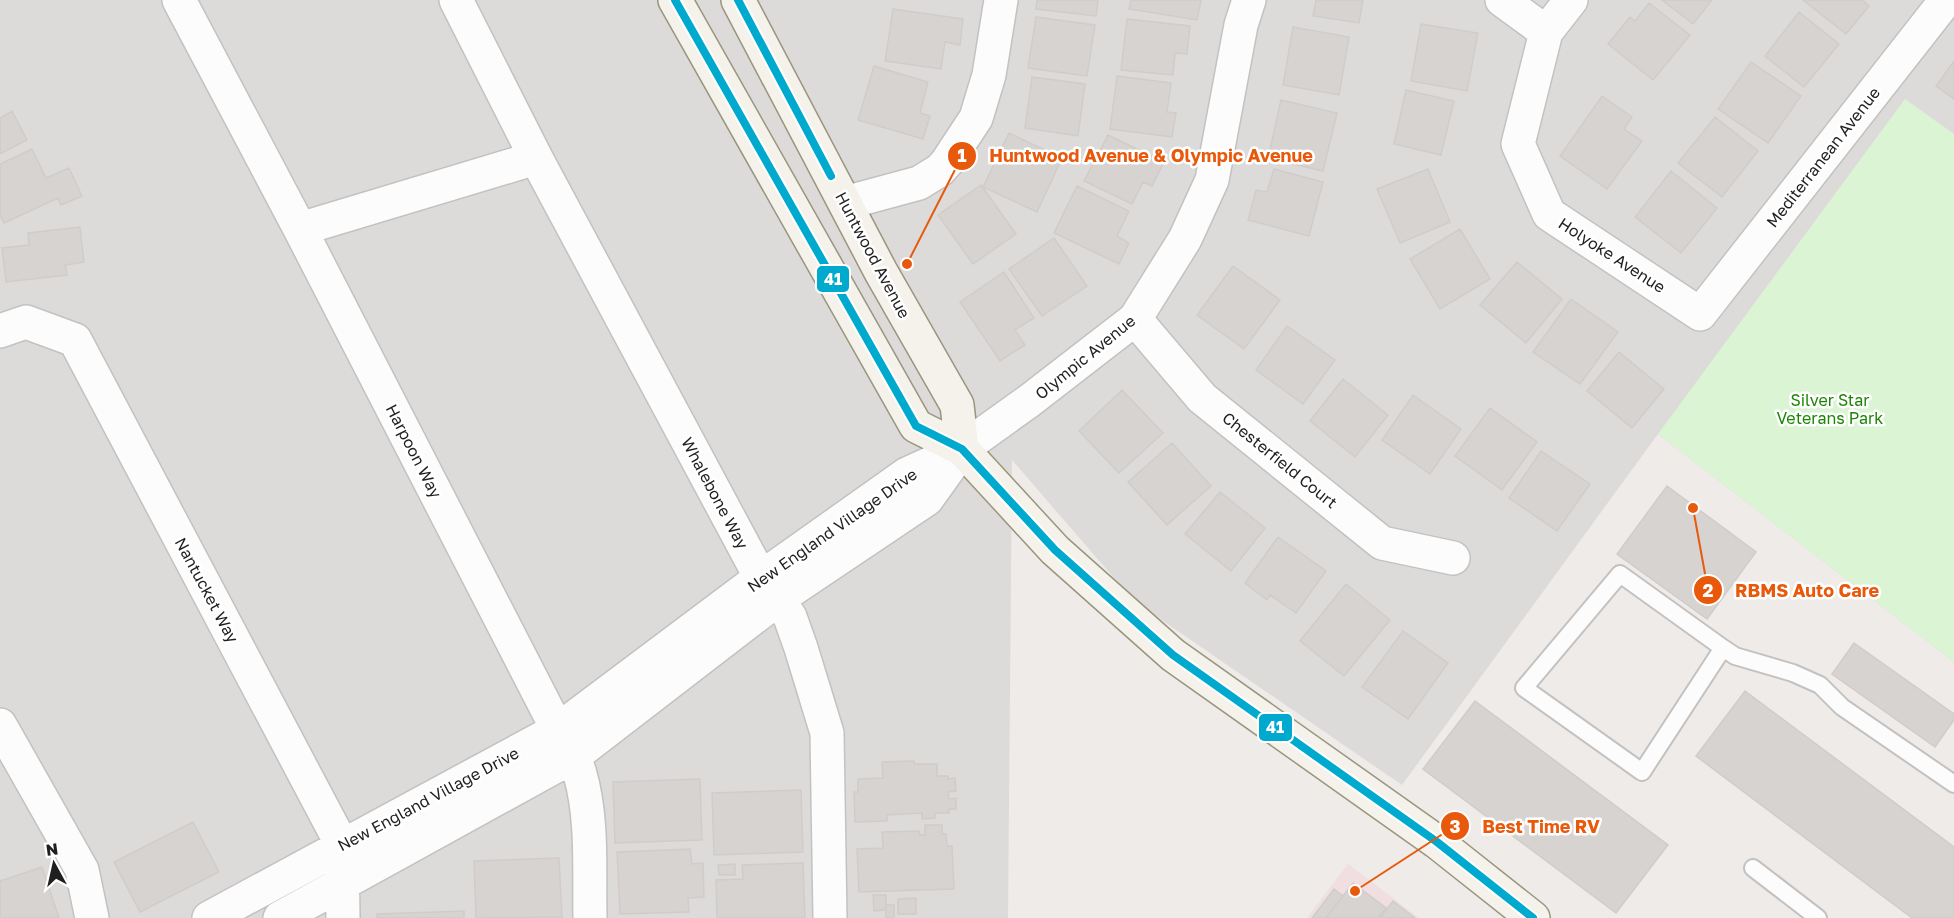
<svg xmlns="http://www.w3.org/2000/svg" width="1954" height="918" font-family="'Golos Text',sans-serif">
<rect width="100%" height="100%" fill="#eeebe8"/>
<!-- residential -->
<path fill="#dddbda" d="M0,0h1954v662l-296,-228 -256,351 -268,-184 -122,-141 -4,458h-1008z"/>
<!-- commercial -->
<path fill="#f0dee1" d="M1348,864l71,54h-112z"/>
<!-- park -->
<path fill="#dbf4d3" d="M1905,99l49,35v528l-296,-228z"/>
<!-- building -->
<path fill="#d6d3d1" stroke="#d1ccc9" stroke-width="1.5" d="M1037,0h61l-2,16 -60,-7z
M1131,0h70l-4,20 -68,-11z
M1316,0h47l-4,23 -46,-7z
M1662,0h50l-19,24z
M1803,0h59l7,6 -23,28z
M1649,3l41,32 -37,45 -45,-36 22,-27 5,4z
M893,9l70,10 -3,26 -15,-3 -4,27 -56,-8z
M1799,12l40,32 -35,43 -39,-31z
M1036,17l59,8 -8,51 -59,-8z
M1127,19l63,7 -3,28 -12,-1 -2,22 -52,-5z
M1421,24l57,9 -11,58 -56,-10z
M1293,27l56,10 -10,58 -56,-10z
M1954,61v38l-18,-13z
M1751,62l50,34 -33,47 -50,-34z
M874,66l54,16 -8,31 10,3 -7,23 -65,-19z
M1117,76l54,7 -4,29 9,1 -4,24 -62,-8z
M1032,77l53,7 -7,52 -53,-8z
M1406,90l48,11 -13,54 -47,-11z
M1602,96l30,21 -8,12 18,12 -35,48 -47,-33z
M1281,100l56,13 -14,58 -55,-13z
M12,111l15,29 -27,14v-36z
M1715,117l43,34 -36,46 -44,-34z
M1009,133l53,25 -25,54 -54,-25z
M1108,135l56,27 -12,24 -9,-4 -11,22 -48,-23z
M32,149l14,29 23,-10 13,28 -21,9 -3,-7 -54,25 -4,-8v-51z
M1274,169l49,13 -14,54 -61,-16 8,-30 11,2z
M1428,169l22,53 -50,21 -23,-54z
M1671,171l46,37 -36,45 -46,-36z
M981,185l35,49 -43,30 -35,-49z
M1077,186l52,25 -12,25 12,7 -10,21 -65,-31z
M80,227l4,35 -19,3 2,10 -61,7 -4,-34 27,-3 -1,-12z
M1460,229l30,50 -50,30 -30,-50z
M1054,238l33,48 -45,30 -33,-47z
M1517,262l45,37 -36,44 -46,-38z
M1233,266l47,34 -36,49 -47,-34z
M1004,272l30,46 -19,12 10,15 -25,16 -40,-59z
M1571,299l47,33 -38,52 -47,-32z
M1287,326l48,34 -32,44 -47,-34z
M1619,352l45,37 -32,39 -45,-37z
M1343,379l45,36 -33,42 -45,-36z
M1122,390l41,43 -44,40 -40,-42z
M1413,395l48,34 -31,45 -48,-34z
M1490,408l47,34 -35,48 -47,-34z
M1172,443l39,43 -44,39 -39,-43z
M1541,451l49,33 -33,47 -48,-33z
M1667,486l89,66 -49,67 -90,-65z
M1220,492l45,36 -34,43 -46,-37z
M1278,537l48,34 -30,42 -26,-18 -3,5 -22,-17z
M1346,584l44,36 -46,56 -44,-35z
M1403,631l45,32 -40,56 -46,-32z
M1854,643l100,71v6l-19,27 -103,-73z
M1745,691l209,156v71h-42l-216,-162z
M1475,701l193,144 -52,68 -193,-144z
M914,761v3h23v12h11v3l7,-1 1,13 -8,1 1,7 7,-1v11h-7v4h-14v5l-13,1v-6l-35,2v6l-32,1 -1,-30h4v-13l25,-1 -1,-16z
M700,779l2,61 -87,3 -2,-61z
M801,790l2,62 -89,3 -2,-62z
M193,822l26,50 -79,40 -26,-50z
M925,825h17v9h4l1,12h5l2,43 -95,3 -2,-43 26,-1 -1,-16 37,-1 1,4h5z
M690,849l2,15 11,-1 1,34 -16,1 1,14 -69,2 -3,-62z
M559,858l3,59 -86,1 -2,-57z
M803,863l2,55h-88l-1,-38 27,-1 -1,-14z
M735,864v11h-16l-1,-10z
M42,867l17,51h-59v-37z
M1353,883l33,25 -8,10h-52z
M1334,889l9,7 -17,22h-14z
M873,895h13v15l-12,1z
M916,898v16h-18v-15z
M1393,901l22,17h-35z
M886,905h8v13h-8z
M464,911v7h-87v-4z"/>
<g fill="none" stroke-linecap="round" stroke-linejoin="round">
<defs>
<path id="lane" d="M1723,648l-81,124 -118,-84 96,-114 103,74 12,8 58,17 27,12 22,22 112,77
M1753,868l65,50"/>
<path id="street" d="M179,0l121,229 250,486c12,18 24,38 30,59 13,45 9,97 10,144
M456,0l80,158
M1502,0l44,32 -28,112 31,70 151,100 246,-314
M1546,32l25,-32
M845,203l74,-20 21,-13 7,-8 29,-44 13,-43 12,-75
M300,229l236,-71 218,407 36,52 11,31 26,85 3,185
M1135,319l67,79 180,145 71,15
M0,331l26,-9 49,18 267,505 1,73
M0,725l82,145 10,48
M209,918l350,-189 204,-153 144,-102 55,-25 67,-48 106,-82 50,-80 27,-59 29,-155 8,-25
M280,918l294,-162 204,-157 149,-100 35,-49"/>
<path id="secondary" d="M675,0l241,426 46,23 93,101 118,105 264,187 96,76
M738,0l143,272 76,133 5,44"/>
</defs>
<!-- lane casing -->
<use href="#lane" stroke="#c3c2c0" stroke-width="20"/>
<!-- street casing -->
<use href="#street" stroke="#c3c2c0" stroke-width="36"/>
<!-- secondary casing -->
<use href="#secondary" stroke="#99957f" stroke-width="36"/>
<!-- lane -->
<use href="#lane" stroke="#fcfcfc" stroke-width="16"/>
<!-- street -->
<use href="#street" stroke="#fcfcfc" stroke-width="33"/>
<!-- secondary -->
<use href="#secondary" stroke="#f4f2eb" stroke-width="33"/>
<defs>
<path id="bus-1" d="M675,0l241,426 46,23 93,101 118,105 264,187 96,76
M738,0l93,176"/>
</defs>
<!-- bus-1 casing -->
<use href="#bus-1" stroke="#fff" stroke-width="12"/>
<!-- bus-1 -->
<use href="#bus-1" stroke="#00a9ce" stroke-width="8"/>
</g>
<g text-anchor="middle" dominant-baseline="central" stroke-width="5" stroke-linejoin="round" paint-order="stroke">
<!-- street labels -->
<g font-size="16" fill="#1f1f1f" stroke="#fff">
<text transform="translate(1823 157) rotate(-52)">Mediterranean Avenue</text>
<text transform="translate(873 255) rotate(62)">Huntwood Avenue</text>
<text transform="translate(1612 255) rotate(33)">Holyoke Avenue</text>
<text transform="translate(1085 357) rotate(-39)">Olympic Avenue</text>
<text transform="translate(414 451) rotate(63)">Harpoon Way</text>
<text transform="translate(1280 460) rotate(39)">Chesterfield Court</text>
<text transform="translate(715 493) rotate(62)">Whalebone Way</text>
<text transform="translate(832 530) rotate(-35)">New England Village Drive</text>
<text transform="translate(207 590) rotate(62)">Nantucket Way</text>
<text transform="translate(428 799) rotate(-28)">New England Village Drive</text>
</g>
<!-- park labels -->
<g font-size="16" fill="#1d8506" stroke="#fff">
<text x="1830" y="400">Silver Star<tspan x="1830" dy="18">Veterans Park</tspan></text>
</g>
</g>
<!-- callouts -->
<path fill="none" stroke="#e8590c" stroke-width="2" d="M907 264L962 156M1693 508L1708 590M1355 891L1455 826"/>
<g fill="#e8590c" stroke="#fff" stroke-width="2">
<circle cx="907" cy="264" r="6"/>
<circle cx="1693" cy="508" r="6"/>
<circle cx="1355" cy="891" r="6"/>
<circle cx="962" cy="156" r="15"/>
<circle cx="1708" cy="590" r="15"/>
<circle cx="1455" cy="826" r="15"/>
</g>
<g font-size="18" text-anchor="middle" font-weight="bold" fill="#fff">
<text x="962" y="162">1</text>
<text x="1708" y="597">2</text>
<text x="1455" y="833">3</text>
</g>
<g font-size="18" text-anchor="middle" font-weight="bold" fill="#e8590c" stroke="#fff" stroke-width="5" stroke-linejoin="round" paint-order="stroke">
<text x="1151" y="162">Huntwood Avenue &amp; Olympic Avenue</text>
<text x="1807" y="597">RBMS Auto Care</text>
<text x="1541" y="833">Best Time RV</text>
</g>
<g stroke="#fff" stroke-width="2">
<rect x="816" y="265" width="34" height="28" rx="6" fill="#00a9ce"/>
<rect x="1258" y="713" width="35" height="29" rx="6" fill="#00a9ce"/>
</g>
<g font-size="16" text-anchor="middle" font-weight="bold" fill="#fff">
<text x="833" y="285">41</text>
<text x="1275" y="733">41</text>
</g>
<!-- north arrow -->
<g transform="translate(54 864) rotate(352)" stroke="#ffffff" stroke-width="4.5" paint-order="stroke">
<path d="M0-4.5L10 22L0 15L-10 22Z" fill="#1f1f1f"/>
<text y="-9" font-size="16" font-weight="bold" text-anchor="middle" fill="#1f1f1f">N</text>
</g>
</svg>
